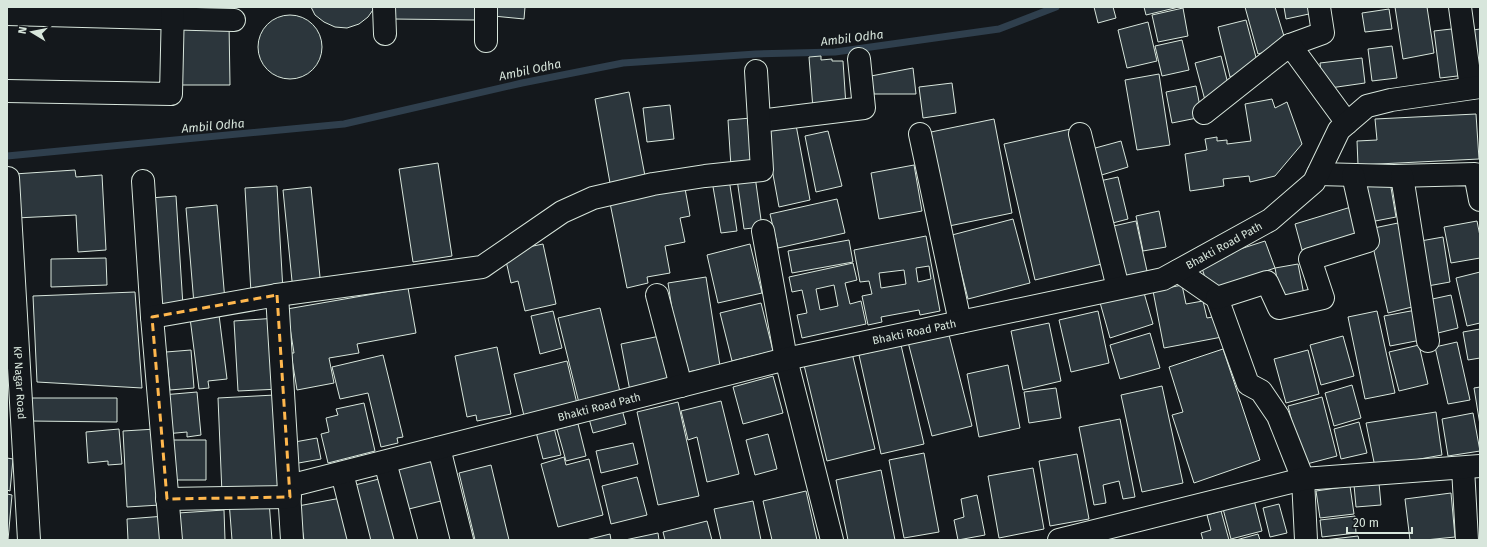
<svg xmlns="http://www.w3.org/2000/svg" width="1487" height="547" font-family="'Fira Sans',sans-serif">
<rect width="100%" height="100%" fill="#14181c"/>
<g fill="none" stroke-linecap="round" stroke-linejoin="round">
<!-- stream -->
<path stroke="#2f3f4d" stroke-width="7" d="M7,156l337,-32 178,-41 101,-20 133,-9 79,-2 164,-23 57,-22"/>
</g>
<!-- building -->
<path fill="#2c363c" stroke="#d8e6dc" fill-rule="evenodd" d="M179,7h49v2h-49z
M311,7h64l-7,10 -9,7 -12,4 -12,-1 -11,-5 -9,-7z
M393,7h85l-1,13 -85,-1z
M493,7h32l-1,12 -31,-3z
M1094,7h19l3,11 -18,5z
M1144,7h35l-33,8z
M1245,7h30l12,39 -29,8z
M1284,7h33l1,5 -32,7z
M1395,7h32l7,46 -31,6z
M1183,8l5,28 -30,6 -6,-27z
M1389,9l3,20 -27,3 -3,-19z
M258 47a32 32 0 1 1 64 0a32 32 0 1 1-64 0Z
M1246,20l12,45 -28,12 -12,-50z
M1148,22l9,39 -30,7 -9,-38z
M176,23h53l1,62h-53z
M1460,28l6,47 -26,3 -6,-47z
M1480,29v44l-13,-42z
M1182,40l7,30 -27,6 -7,-30z
M1392,46l5,32 -25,3 -4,-32z
M821,56v4l11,-1v2h11l3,45 -33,3 -4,-52z
M1221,56l8,32 -23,16 -11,-41z
M1362,58l3,25 -42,6 -3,-26z
M913,68l3,26h-42l-3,-18z
M1159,74l11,71 -33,5 -12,-70z
M952,83l4,30 -33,5 -4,-31z
M1196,86l6,31 -30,6 -6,-31z
M629,92l16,84 -35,7 -15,-84z
M1272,99l3,9 12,-6 15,42 -27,32 -25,6 -1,-6 -26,3 1,7 -34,5 -5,-37 22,-4 -2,-11 12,-2v4l10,-1v4l24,-3 -6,-37z
M670,105l4,34 -27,3 -4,-34z
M1476,114l3,45 -121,6 -1,-24 20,-1 -2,-21z
M751,118l4,47 -24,2 -3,-47z
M994,119l18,94 -63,13 -18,-94z
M796,125l14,75 -31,7 -14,-76z
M1075,128l31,135 -71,17 -31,-136z
M828,131l14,55 -26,6 -11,-56z
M1121,141l7,26 -33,10 -7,-27z
M438,163l14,93 -39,6 -14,-93z
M914,165l8,46 -43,8 -8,-46z
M75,170l1,7 26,-2 4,75 -28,2 -2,-37 -60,3 -2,-44z
M755,176l7,51 -18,2 -7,-50z
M1118,177l10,42 -23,6 -10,-43z
M729,179l8,52 -16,2 -9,-52z
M1390,182l6,35 -31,6 -7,-35z
M684,183l6,33 -10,2 5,24 -20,4 5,27 -23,4 1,6 -21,5 -18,-90z
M277,186l6,105 -32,2 -6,-105z
M311,187l10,100 -28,4 -10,-101z
M176,196l7,110 -25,5 -8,-113z
M837,199l8,34 -67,15 -8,-34z
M217,205l8,96 -31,3 -8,-96z
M1351,207l8,26 -57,17 -7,-26z
M1159,211l7,36 -23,4 -7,-35z
M1013,219l17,64 -62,16 -16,-64z
M1136,221l11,50 -26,7 -12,-51z
M1477,221l3,15v22l-29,5 -7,-36z
M1398,223l18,83 -28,7 -19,-84z
M926,236l14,75 -20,4 -1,-5 -38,7 1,5 -14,3 -6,-29 10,-2 -3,-13 -9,1 -6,-32zM929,266l2,13 -13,3 -2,-14zM904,270l2,14 -25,4 -2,-15z
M1443,237l7,45 -28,5 -7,-45z
M849,240l4,22 -61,11 -4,-22z
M1265,241l10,27 -66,22 -9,-28z
M543,244l13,60 -31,7 -7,-30 -7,2 -7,-31z
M750,244l12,49 -44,10 -11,-48z
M106,258l1,27 -56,2v-28z
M853,263l4,17 -12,3 5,21 11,-3 5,23 -64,14 -5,-23 10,-2 -5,-23 -10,2 -3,-15zM834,285l4,21 -18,4 -4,-21z
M1298,264l7,36 -23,5 -7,-37z
M1480,272v51l-13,3 -11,-48z
M706,277l14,89 -38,7 -14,-90z
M1182,285l4,19 17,-3 4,17 11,-2 4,21 -58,11 -11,-57z
M1142,286l11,38 -43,14 -11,-39z
M408,288l8,45 -59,11 2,9 -30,5 5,25 -37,7 -6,-37h3l-7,-44z
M135,292l7,96 -105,-6 -4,-86z
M1451,295l7,33 -28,7 -7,-34z
M761,303l12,48 -41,10 -12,-48z
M600,308l21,88 -41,11 -22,-89z
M1416,310l5,30 -31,6 -6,-30z
M553,311l9,37 -22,6 -9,-38z
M1098,311l11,52 -38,9 -12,-52z
M1377,311l18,82 -30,6 -17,-82z
M219,315l8,64 -19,2 1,7 -10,1 -9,-71z
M277,318l3,71 -42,2 -4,-70z
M1049,323l12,58 -38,9 -12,-59z
M1480,329v29l-12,2 -5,-28z
M948,331l24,95 -40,10 -24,-94z
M1150,333l10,35 -40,11 -10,-34z
M660,336l9,48 -39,7 -9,-47z
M1343,336l11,40 -33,9 -11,-40z
M1457,342l13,58 -22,4 -13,-57z
M901,345l23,99 -43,10 -22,-99z
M1419,345l9,39 -29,7 -10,-39z
M497,347l14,67 -34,7 -1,-6 -9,2 -12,-61z
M1223,349l37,111 -66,23 -22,-68 11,-3 -14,-45z
M191,350l3,38 -24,2 -4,-38z
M1308,350l11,44 -33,9 -12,-44z
M852,353l23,96 -48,12 -23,-96z
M383,355l20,82 -6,1 1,5 -17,4 -13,-54 -28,6 -8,-32z
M567,361l11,47 -53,12 -11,-46z
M1008,365l12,63 -41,9 -12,-63z
M773,376l10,37 -40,11 -10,-37z
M1352,385l9,33 -27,8 -9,-33z
M1162,386l21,97 -41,9 -21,-97z
M1480,387v38l-6,-37z
M1056,388l5,30 -32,5 -5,-31z
M197,392l4,43 -14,2v-5l-22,2 -3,-39z
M275,395l4,96 -57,3 -4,-96z
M1322,397l15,59 -34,9 -15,-59z
M30,398h87v24l-87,-1z
M721,401l18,73 -32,8 -10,-45 -9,3 -7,-29z
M678,402l21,94 -41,9 -21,-93z
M364,403l11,48 -47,12 -7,-29 8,-2 -3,-14 12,-3 -2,-6z
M621,406l5,18 -33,9 -5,-18z
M1436,412l6,43 -67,12 -9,-44z
M1473,413l7,38 -32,5 -6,-37z
M1120,419l15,78 -12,2 -4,-18 -16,4 3,18 -12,2 -15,-78z
M1359,422l8,31 -26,6 -7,-30z
M578,424l8,32 -20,5 -9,-32z
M554,428l7,27 -18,4 -7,-27z
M119,429l3,35 -14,1v-4l-20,2 -2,-31z
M156,429l4,76 -33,2 -4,-76z
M768,434l9,35 -22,6 -9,-35z
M317,438l4,21 -28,5 -4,-21z
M168,440h38v40h-35z
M633,443l5,21 -37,9 -5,-22z
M924,453l15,79 -35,6 -15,-78z
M1077,454l12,65 -39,7 -11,-65z
M430,456l11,45 -40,10 -10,-46z
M564,457l2,8 23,-6 14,56 -45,12 -17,-63z
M7,458l6,1 -3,32 -3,-1z
M491,465l18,75h-34l-16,-67z
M1033,468l11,61 -45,9 -11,-62z
M881,470l14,70h-47l-12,-60z
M387,477l15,63h-33l-14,-55z
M637,477l10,38 -36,9 -9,-38z
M1379,483l2,22 -25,2 -2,-22z
M1350,486l4,28 -34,4 -4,-27z
M806,491l11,49h-45l-9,-39z
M1451,493l4,44 -30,3h-15l-5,-41z
M7,494l5,1 -4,45h-1z
M977,495l8,40 -27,5 -4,-20 10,-3 -3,-18z
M1253,496l9,35 -31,8 -9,-34z
M341,498l7,42h-44l-6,-34z
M229,501h40l3,39h-40z
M753,501l8,39h-40l-7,-31z
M1279,504l8,29 -17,4 -7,-29z
M224,510l1,30h-46l-1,-27z
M1221,511l8,29h-26l-2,-7 10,-3 -4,-15z
M165,516l1,24h-38l-1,-21z
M1355,516l1,17 -34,4 -2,-17z
M707,521l5,19h-47l-2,-8z
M658,533l1,7h-34z
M610,534l1,6h-25z
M1258,534l2,6h-24z
M1358,536l1,4h-35z"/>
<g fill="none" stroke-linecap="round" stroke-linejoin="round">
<defs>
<g id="minor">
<path d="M384,7l1,27"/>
<path d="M1460,7l11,81"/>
<path d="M7,14l227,6"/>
<path d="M486,41v-34"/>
<path d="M1290,45l33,-12 -4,-26"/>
<path d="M7,91l164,3 2,-87"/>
<path d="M1204,113l86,-68 57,78"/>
<path d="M759,121l105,-13 -5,-49"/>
<path d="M920,134l40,188"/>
<path d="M1080,134l38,154"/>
<path d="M1318,174l76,2 81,-2 5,26"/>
<path d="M1402,176l26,165"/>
<path id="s1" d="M8,178l21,362"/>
<path d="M143,181l9,136 19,223"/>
<path d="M763,231l23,128 46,181"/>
<path d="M1178,271l39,27 31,86 13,7 17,25 25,63 3,61"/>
<path d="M277,295l15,245"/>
<path d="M657,295l24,91"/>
<path d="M1217,298l50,-16 12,26 44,-10 -13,-39 58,-18 -15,-66"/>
<path d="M152,317l125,-22 205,-28 80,-55 31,-14 60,-14 52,-8 57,-6 -6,-99"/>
<path d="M439,448l23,92"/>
<path d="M385,462l21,78"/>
<path d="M1463,468l4,72"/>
<path d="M342,473l17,67"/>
<path id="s2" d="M289,486l497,-127 377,-80 107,-59 44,-38 25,-52 28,-24 24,-6 89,-13"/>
<path d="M167,499l123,-2"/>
<path d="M1059,540l244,-61 177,-13"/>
</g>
</defs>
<!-- minor casing -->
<use href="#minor" stroke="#d8e6dc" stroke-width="24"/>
<!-- minor -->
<use href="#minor" stroke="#14181c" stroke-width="22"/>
</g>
<!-- marked area -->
<path fill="none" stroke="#ffb74d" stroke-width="3" stroke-dasharray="8 5" stroke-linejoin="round" d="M277,295l13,202 -123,2 -15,-182z"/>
<g text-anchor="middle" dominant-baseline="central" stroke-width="3" stroke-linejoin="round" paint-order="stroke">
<!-- street labels -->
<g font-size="11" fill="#d8e6dc" stroke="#14181c">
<text stroke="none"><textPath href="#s2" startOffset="968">Bhakti Road Path</textPath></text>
<text stroke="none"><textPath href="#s2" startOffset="644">Bhakti Road Path</textPath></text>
<text stroke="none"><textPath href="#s1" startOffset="205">KP Nagar Road</textPath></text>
<text stroke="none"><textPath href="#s2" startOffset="320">Bhakti Road Path</textPath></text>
</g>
<!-- water labels -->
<g font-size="12" font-style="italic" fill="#d8e6dc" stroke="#14181c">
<text transform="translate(852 38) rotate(-7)">Ambil Odha</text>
<text transform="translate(530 70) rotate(-12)">Ambil Odha</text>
<text transform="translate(213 126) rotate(-5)">Ambil Odha</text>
</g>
</g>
<!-- border -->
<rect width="1487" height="547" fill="none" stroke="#d8e6dc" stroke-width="16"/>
<!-- north arrow -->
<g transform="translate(32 32) rotate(280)" stroke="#14181c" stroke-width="3" paint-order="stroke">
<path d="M0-3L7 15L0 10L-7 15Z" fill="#d8e6dc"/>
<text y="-6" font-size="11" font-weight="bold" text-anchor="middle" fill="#d8e6dc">N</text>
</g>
<!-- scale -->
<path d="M1347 527v6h65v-6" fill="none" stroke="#d8e6dc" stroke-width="2"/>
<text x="1353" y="527" font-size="12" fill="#d8e6dc" stroke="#14181c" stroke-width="3" paint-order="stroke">20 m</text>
</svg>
